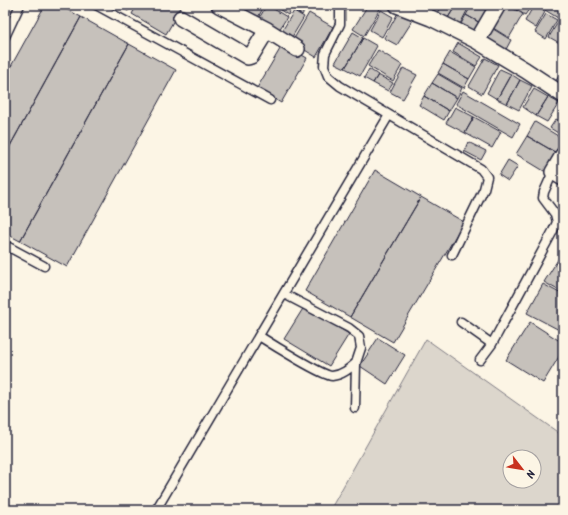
<svg xmlns="http://www.w3.org/2000/svg" width="568" height="515" font-family="Kalam,sans-serif">
<rect width="100%" height="100%" fill="#fcf5e5"/>
<filter id="ink" filterUnits="userSpaceOnUse"><feTurbulence type="fractalNoise" baseFrequency=".025" numOctaves="2"/><feDisplacementMap in="SourceGraphic" scale="8" xChannelSelector="R" yChannelSelector="G"/><feConvolveMatrix kernelMatrix="1 2 1 2 8 2 1 2 1" color-interpolation-filters="sRGB"/></filter>
<g filter="url(#ink)">
<!-- green -->
<path fill="#dcd6cc" stroke="#7f7c84" fill-rule="evenodd" d="M426,339l137,97v74h-233zM510,457h24v24h-24z"/>
<!-- building -->
<path fill="#c6c1bb" stroke="#22223b" d="M45,5h14l22,12 -76,138v-78z
M117,5h14l-3,6z
M137,5h40l4,3 -15,26 -34,-20z
M234,5h23l6,3 -8,15z
M267,5l20,12 -9,15 -20,-12z
M275,5h19l-6,10 -14,-9z
M295,5h13l-6,10 -9,-5z
M368,5h9l4,2 -17,29 -11,-7z
M409,5h25l-7,11z
M441,5h15l-10,16 -10,-6z
M456,5h14l-12,23 -12,-7z
M472,5h23l-11,20 -18,-10z
M503,5h4l16,9 -14,24 -19,-12z
M509,5h23l-7,10z
M534,5l11,7 -9,16 -11,-7z
M541,5h22v5l-5,8 -18,-11z
M381,10l12,7 -11,20 -12,-7z
M294,11l10,6 -15,25 -10,-6z
M399,11l14,9 -16,25 -13,-7z
M309,13l24,14 -17,30 -24,-15z
M546,14l11,6 -11,19 -11,-7z
M466,15l18,10 -8,14 -18,-10z
M81,17l48,27 -109,197 -15,-8v-78z
M558,22l5,3v20l-14,-8z
M490,27l21,13 -8,15 -22,-13z
M353,32l10,6 -18,30 -10,-5z
M363,38l14,8 -17,30 -15,-8z
M458,43l24,14 -6,9 -23,-14z
M129,44l47,26 -109,197 -47,-26z
M283,44l24,14 -26,45 -24,-15z
M378,50l24,15 -9,16 -25,-15z
M450,52l26,15 -7,12 -26,-15z
M485,58l13,7 -16,29 -13,-8z
M443,64l26,15 -5,9 -26,-15z
M403,68l14,7 -14,24 -13,-7z
M369,69l9,6 -5,8 -9,-5z
M500,69l11,5 -14,25 -10,-6z
M563,69v20l-9,-5z
M438,74l24,14 -5,10 -25,-15z
M511,74l9,6 -13,24 -10,-5z
M378,75l15,8 -5,8 -15,-8z
M520,80l12,6 -13,24 -12,-6z
M432,83l25,15 -8,13 -25,-15z
M534,89l14,8 -12,19 -13,-9z
M463,91l57,33 -7,13 -57,-33z
M424,96l25,15 -5,9 -25,-15z
M548,97l11,6 -12,19 -11,-6z
M455,107l19,10 -9,16 -19,-10z
M474,117l27,15 -9,16 -27,-15z
M556,119l7,4v13l-13,-8z
M535,122l28,17v12l-3,4 -33,-19z
M527,136l33,19 -11,19 -33,-20z
M468,142l18,9 -5,9 -17,-9z
M508,160l10,6 -10,15 -9,-6z
M375,170l46,27 -71,120 -45,-26z
M421,197l43,25 -71,120 -43,-25z
M559,258l4,2v33l-19,-11z
M543,284l20,11v37l-36,-19z
M304,307l45,27 -20,32 -45,-27z
M530,322l33,21v7l-20,33 -37,-23z
M378,338l27,17 -18,29 -27,-18z"/>
<g fill="none" stroke-linecap="round" stroke-linejoin="round">
<defs>
<path id="service" d="M96,5l174,95
M340,5v19l-15,30 -1,12 4,10 12,10 141,83 6,8 -3,12 -32,66
M5,37l15,-32
M5,245l39,21
M284,294l65,34 10,8 2,12 -5,15 -1,45
M461,322l31,22
M259,336c11,7 64,40 73,40 10,-1 17,-7 24,-13
M480,360l12,-16 61,-113 4,-9 -2,-8 -12,-16 1,-6 9,-20
M156,510l233,-395"/>
<path id="minor" d="M219,5l48,25 30,19
M397,5l34,13 46,23 48,29 38,25
M181,18l67,39 3,-1 16,-26
M477,41l21,-36
M563,155l-10,17 10,6"/>
</defs>
<!-- service casing -->
<use href="#service" stroke="#22223b" stroke-width="11"/>
<!-- minor casing -->
<use href="#minor" stroke="#22223b" stroke-width="18"/>
<!-- service -->
<use href="#service" stroke="#fcf5e5" stroke-width="8"/>
<!-- minor -->
<use href="#minor" stroke="#fcf5e5" stroke-width="15"/>
</g>
</g>
<!-- margin -->
<rect width="568" height="515" fill="none" stroke="#fcf5e5" stroke-width="20"/>
<rect x="10" y="10" width="548" height="495" fill="none" stroke="#22223b" stroke-width="1.5" filter="url(#ink)"/>
<!-- north arrow -->
<g transform="translate(522 469) rotate(121)"><circle r="19" fill="#fcf5e5" stroke="#a5a1a1"/>
<path d="M0-3L7 15L0 10L-7 15Z" fill="#c8321e"/>
<text y="-6" font-size="11" font-weight="bold" text-anchor="middle" fill="#22223b">N</text>
</g>
</svg>
